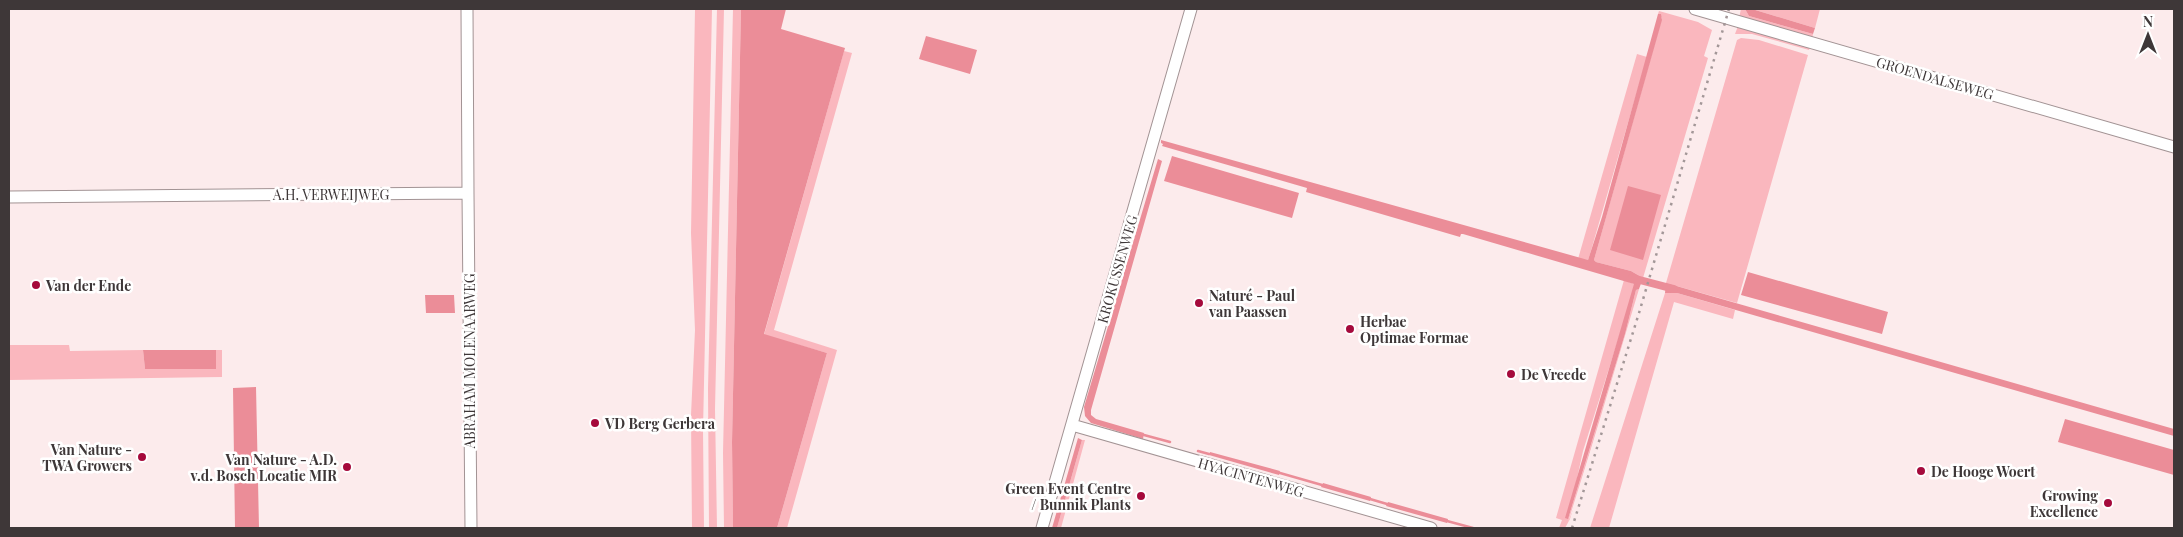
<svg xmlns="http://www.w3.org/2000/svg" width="2183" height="537" font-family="'Playfair Display',serif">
<rect width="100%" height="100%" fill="#fcebec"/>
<!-- green -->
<path fill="#fab7be" d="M695,9h17l-9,421 1,98h-12l-1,-113 4,-85 -4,-97z
M717,9h7l-9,400 2,119h-8l-1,-139z
M733,9h8l-9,433 1,86h-9l-1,-75z
M1741,9h4l4,7 64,18 -1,5 -73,-21z
M1752,9h68l-5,19z
M1659,11l39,11 14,8 -8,26 4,2 -65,220 -12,-7 -35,-9 -2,-2 68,-242 -4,-4z
M1738,26l72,21 -1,3 -57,-16h-17z
M1741,38l18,2 49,15 -71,248 -71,-20 71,-243z
M844,51l8,2 -78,277 63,20 -50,178h-10l50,-175 -63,-18z
M1637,54l10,3 -57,197 -2,6 -10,-1z
M1624,280l10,4v5l-51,162 -15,68 57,-185 11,-44 3,-1 -69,230 -5,9h-6l3,-8 -6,-2z
M1665,293h12l58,17 -2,9 -59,-17 -65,226h-19z
M9,345h60l1,6 73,-1 2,19h70l1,-19h6v27l-213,3z
M1082,440h3l-24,88h-4z"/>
<!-- water -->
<path fill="#eb8d98" d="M741,9h45l-5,20 64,19 -81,286 63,19 -50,175h-44l-1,-86z
M1745,9h7l63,19 -2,6 -64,-18z
M1658,14h3l1,6 -68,240 2,2 35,9 12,7 -4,11 -3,1 -11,44 -57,185 -3,-1 69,-234 -171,-50h-2l-1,3 -154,-45 1,-4 -145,-42 1,-2 -2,-1v-3l427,120 14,-43z
M926,36l51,14 -7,24 -51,-15z
M1172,156l127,37 -7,25 -128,-37z
M1158,159l4,2 -71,249v5l5,4 48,14 -1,6 -52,-16 -6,-7 -1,-9z
M1628,186l33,9 -18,65 -33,-10z
M1748,272l140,40 -6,22 -141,-39z
M1666,283l508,146v7l-497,-143h-12z
M425,295h29l1,18h-29z
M143,350h73v19h-71z
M256,387l3,141h-24l-2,-140z
M2065,419l109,31v25l-116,-33z
M1078,438l4,2 -25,88h-5z
M1210,452l70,19 -1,4 -70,-20z
M1323,483l48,14 -1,4 -49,-14z
M1388,502l60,17 -1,4 -61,-17z"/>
<!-- pier -->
<path fill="#fcebec" d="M1632,317l-55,183 -9,22 42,-133z"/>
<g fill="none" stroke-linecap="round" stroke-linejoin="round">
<!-- stream -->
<path stroke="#eb8d98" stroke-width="2.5" d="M1144,435l26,7
M1198,451l11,3
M1280,473l42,12
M1370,499l17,5
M1447,521l26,7"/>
<!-- canal -->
<path stroke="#eb8d98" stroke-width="8" d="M1632,278l42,11"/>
<defs>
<path id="minor" d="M1695,9l479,138
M468,193l3,335
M9,197l459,-4 -1,-184
M1072,425l359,103
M1042,528l149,-519"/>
</defs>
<!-- minor casing -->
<use href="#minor" stroke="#a29394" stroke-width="13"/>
<!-- minor -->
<use href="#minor" stroke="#fff" stroke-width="11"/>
<!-- rail -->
<path stroke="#a39798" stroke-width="2.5" stroke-dasharray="2.5 5" stroke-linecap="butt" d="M1572,528l67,-215 90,-304"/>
</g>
<!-- markers -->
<g fill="#a50a3c" stroke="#fff" stroke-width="2">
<circle cx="36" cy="285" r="5"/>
<circle cx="1199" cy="303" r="5"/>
<circle cx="1350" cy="329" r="5"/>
<circle cx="1511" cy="374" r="5"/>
<circle cx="595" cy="423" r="5"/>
<circle cx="142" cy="457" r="5"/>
<circle cx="347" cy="467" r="5"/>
<circle cx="1921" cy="471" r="5"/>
<circle cx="1141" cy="496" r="5"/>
<circle cx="2108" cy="503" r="5"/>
</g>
<g text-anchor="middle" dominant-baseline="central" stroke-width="5" stroke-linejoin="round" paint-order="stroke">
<!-- street labels -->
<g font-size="14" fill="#3e3738" stroke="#fff">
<text transform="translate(1935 78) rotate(16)">GROENDALSEWEG</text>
<text x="331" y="194">A.H. VERWEIJWEG</text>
<text transform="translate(1117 269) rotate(-74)">KROKUSSENWEG</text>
<text transform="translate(469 361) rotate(-90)">ABRAHAM MOLENAARWEG</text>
<text transform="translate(1251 477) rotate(16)">HYACINTENWEG</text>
</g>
<!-- poi labels -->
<g font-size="14" font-weight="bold" fill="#3e3738" stroke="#fff" text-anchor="start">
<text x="46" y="285">Van der Ende</text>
<text x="1209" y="295">Naturé - Paul<tspan x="1209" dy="16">van Paassen</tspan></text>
<text x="1360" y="321">Herbae<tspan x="1360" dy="16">Optimae Formae</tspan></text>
<text x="1521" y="374">De Vreede</text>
<text x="605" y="423">VD Berg Gerbera</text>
<text x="132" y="449" text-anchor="end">Van Nature -<tspan x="132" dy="16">TWA Growers</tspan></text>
<text x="337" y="459" text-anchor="end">Van Nature - A.D.<tspan x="337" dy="16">v.d. Bosch Locatie MIR</tspan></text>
<text x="1931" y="471">De Hooge Woert</text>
<text x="1131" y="488" text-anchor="end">Green Event Centre<tspan x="1131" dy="16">/ Bunnik Plants</tspan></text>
<text x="2098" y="495" text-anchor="end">Growing<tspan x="2098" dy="16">Excellence</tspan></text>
</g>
</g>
<!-- border -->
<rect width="2183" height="537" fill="none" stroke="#3e3738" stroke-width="20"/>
<!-- north arrow -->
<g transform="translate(2148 35)" stroke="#ffffff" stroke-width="4" paint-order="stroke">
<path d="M0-4L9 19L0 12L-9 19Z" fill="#3e3738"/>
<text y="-8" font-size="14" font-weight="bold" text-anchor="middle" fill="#3e3738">N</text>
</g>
</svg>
